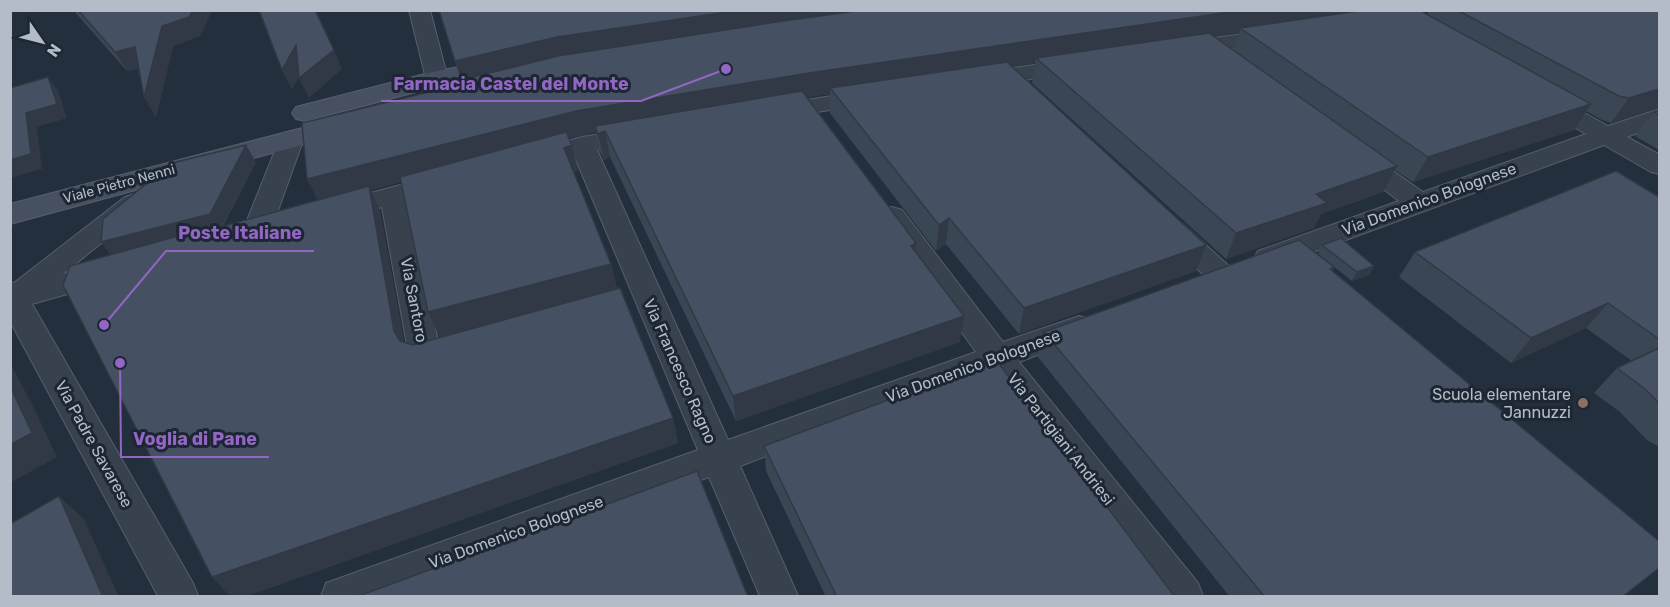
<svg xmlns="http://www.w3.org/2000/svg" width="1670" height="607" font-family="Rubik,sans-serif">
<rect width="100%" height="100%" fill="#242f3e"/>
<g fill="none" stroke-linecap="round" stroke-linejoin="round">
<defs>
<path id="street" d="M409,10h21l18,69 -3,5 -8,2 -8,-2 -3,-5z
M1275,30l8,1 3,5 -3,5 -100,15 -8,-2 -3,-5 3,-5 8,-2z
M1073,59l8,2 3,5 -3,5 -100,16 -8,-2 -3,-5 3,-5 8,-2z
M871,90l8,2 4,5 -4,5 -105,17 -8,-2 -4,-5 4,-5 8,-2z
M1544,93l8,2 56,31 52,-17v15l-33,13 33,18v19l-9,-2 -47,-27 -326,120 -10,3 -10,-3 -4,-7 4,-7 141,-50 -51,-39 -4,-5 4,-5 9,-3 9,3 57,40 163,-58 -50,-29 -4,-5 4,-5z
M638,128l9,2 3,5 -3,5 -50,10 131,290 248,-88 -98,-136 4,-6 10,-3 10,3 101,132 76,-26 11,3 4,8 -4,8 -71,27 179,221 5,13h-42l-170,-224 -251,94 58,130h-38l-51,-119 -321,119h-67l5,-13 14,-5 358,-128 -124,-295 -42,11 -9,-3 -4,-5 4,-5 59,-16z
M292,131l9,2 3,5 -34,95 -4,7 -10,2 -10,-2 -4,-7 38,-95 3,-5z
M442,174l9,2 4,6 -4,6 -44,12 31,141 14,-4 11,4 5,8 -5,8 -38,11 -11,-4 -5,-8 -27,-149 -47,13 -10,-3 -4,-6 4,-6z
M134,194l9,3 4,6 -4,6 -80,65 40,-10 10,3 5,7 -5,7 -81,23 161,279 5,13h-40l-148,-275v-39l4,1 111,-86z
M1173,221l10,3 48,44 5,7 -5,7 -10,3 -10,-3 -48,-46 -4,-6 4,-6z"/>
<path id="secondary" d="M503,59l9,2 3,5 -3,5 -73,15 -134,35 -9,-2 -4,-6 4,-6 141,-36z
M345,117l9,2 4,6 -4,6 -344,93v-20z"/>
</defs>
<!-- street casing -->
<use href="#street" stroke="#565f6c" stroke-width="2"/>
<!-- secondary casing -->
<use href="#secondary" stroke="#565f6c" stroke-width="2"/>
<!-- street -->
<use href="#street" fill="#38414e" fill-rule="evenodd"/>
<!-- secondary -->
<use href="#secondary" fill="#465061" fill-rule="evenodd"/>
</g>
<!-- wall -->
<path fill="#3b4654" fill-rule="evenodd" d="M73,10h139l-12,26 -27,10 -17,71 -12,-20 -6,-28 -11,2z
M439,10l988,5 2,-5h230v98l-48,15 -9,-3 -16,-9 -12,19 -161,52 -18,-12 -12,22 -62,22 -7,14 -88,31 -194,-176 3,-20 -23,4 194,178 -10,26 -177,63 -73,-90 -10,7 -106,-138v-19l-23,3 108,155 45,90 -224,79 -126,-264 -6,3 -4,-8 -4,-20 -27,6 3,7 6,26 -4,2 37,91 6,25 56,129 5,25 -434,154h-13l-19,-20 -101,-322 -10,-13 155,-80 -33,64 95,-26 -11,-21 155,-95zM1239,33l-6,17 -19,-13 19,-3zM401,182l39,156 -27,7 -9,-3 -24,-131 -9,-21z
M1659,110v40l-24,-14 19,-24z
M1659,197v250l-12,-7 -27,-28 -26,-19 23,-25 15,-7 -46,-33 -75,35 -112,-86 16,-25z
M1322,245l52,21 -5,9 -17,6 -34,-27z
M1334,267l-2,4 290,326h-392l-192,-240 6,-25z
M764,446l411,151h-349l-60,-126z"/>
<!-- shaded-wall -->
<path fill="#303945" d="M193,10h19l-12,26 -27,10 -17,71 -12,-20 18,-71z
M741,10h154l-432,75 -8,-24 102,-24z
M1243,10h147l-150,18 -1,5 -197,29 -6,-4 -1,5 -201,30 -4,-5v6l-233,38 -2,-6 1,6 -14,3 -211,55 9,21 27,145 -87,-152 -13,-25 269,-68 233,-38z
M296,45l9,20 -13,25 -10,-20z
M135,47l11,20 -19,4 -12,-19z
M334,50l8,19 -33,29 -10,-20z
M48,77l10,14 9,27 -30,9 5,42 -32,9v-18l16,-47z
M1659,89v19l-48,15 18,-25z
M1591,104l-17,26 -161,52 15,-25z
M605,131l5,26 -6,3 -6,-26z
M246,145l10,17 -36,68 -107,28 -12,-16z
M572,145l6,26 -7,3 -7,-26z
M1397,166l-14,26 -62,22 -7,14 -88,31 10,-26 80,-39z
M949,218l-3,26 -10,7 3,-26z
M916,243l-3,26 -2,-23z
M1206,245l-10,26 -177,63 5,-26z
M611,264l6,26 -177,48 -12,-26z
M1374,266l-5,9 -17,6 5,-9z
M1608,303l-22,25 -75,35 20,-25z
M964,316l-4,26 -224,79 -3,-25z
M10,363l22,41 25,53 -47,26z
M673,418l5,25 -434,154h-13l-19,-20z
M59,496l25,23 35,78h-16z"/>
<!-- building -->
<path fill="#455162" stroke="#303945" stroke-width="1.5" d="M78,10h115l-4,7 -27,9 -18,71 -9,-50 -20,5z
M259,10h56l19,40 -35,28 -3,-33 -14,25z
M439,10h302l-184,27 -102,24z
M864,10h379l-434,63 -233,38 -269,68 -5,-56 160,-39 -1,-4 97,-24 225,-35z
M1365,10h54l172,94 -163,53 -188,-129z
M1457,10h202v79l-30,9 -10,-2z
M1209,33l188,133 -81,28 11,9 -91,30 -200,-175z
M1007,62l199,183 -182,63 -75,-90 -10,7 -109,-137z
M48,77l9,27 -31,9 5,41 -21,6v-72z
M802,91l114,152 -5,3 53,70 -231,80 -128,-265 -7,3 -3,-8z
M1659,110v5l-5,-3z
M566,132l6,13 -8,3 47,116 -183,48 -28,-135z
M246,145l-36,69 -109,28 2,-23 69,-56z
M1616,171l43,26v142l-51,-36 -77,35 -116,-86z
M369,186l25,145 6,10 13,4 207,-57 53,130 -461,159 -149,-292 7,-19 119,-33 -1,3z
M1341,238l33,28 -17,6 -35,-27z
M1299,240l35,27 -4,2 329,272v27l-37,29h-357l-221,-265z
M1659,348v55l-15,-15 -27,-20z
M996,360l179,237h-338l-73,-151z
M10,386l22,47 -22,12z
M697,471l51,126h-392z
M59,496l44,101h-93v-73z"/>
<!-- markers -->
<circle fill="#8d6e63" stroke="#1d2633" stroke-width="2" cx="1583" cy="403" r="6"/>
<g text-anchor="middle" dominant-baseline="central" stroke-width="6" stroke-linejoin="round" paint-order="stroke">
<!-- far-street labels -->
<g font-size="14" fill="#b4bcc9" stroke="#1d2633">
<text transform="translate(119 184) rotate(-15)">Viale Pietro Nenni</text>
</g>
<!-- street labels -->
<g font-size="16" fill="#b4bcc9" stroke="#1d2633">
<text transform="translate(1429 199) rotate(-20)">Via Domenico Bolognese</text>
<text transform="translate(414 300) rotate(79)">Via Santoro</text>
<text transform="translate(973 366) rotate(-20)">Via Domenico Bolognese</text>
<text transform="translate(680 371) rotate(66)">Via Francesco Ragno</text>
<text transform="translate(1061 439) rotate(52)">Via Partigiani Andriesi</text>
<text transform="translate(94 444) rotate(61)">Via Padre Savarese</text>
<text transform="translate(516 532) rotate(-20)">Via Domenico Bolognese</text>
</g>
<!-- poi labels -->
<g font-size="16" fill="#b4bcc9" stroke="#1d2633" text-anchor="end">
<text x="1571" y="394">Scuola elementare<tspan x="1571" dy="18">Jannuzzi</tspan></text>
</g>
</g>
<!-- callouts -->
<path fill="none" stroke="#9266c3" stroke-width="2" d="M726 69L641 101H381M104 325L166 251H314M120 363L121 457H269"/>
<g fill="#9266c3" stroke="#1d2633" stroke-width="2">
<circle cx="726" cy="69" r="6"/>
<circle cx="104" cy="325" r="6"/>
<circle cx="120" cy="363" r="6"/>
</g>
<g font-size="18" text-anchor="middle" font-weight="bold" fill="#9266c3" stroke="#1d2633" stroke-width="6" stroke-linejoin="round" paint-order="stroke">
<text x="511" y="90">Farmacia Castel del Monte</text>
<text x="240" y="239">Poste Italiane</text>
<text x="195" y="445">Voglia di Pane</text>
</g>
<!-- border -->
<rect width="1670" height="607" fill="none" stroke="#b4bcc9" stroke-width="24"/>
<!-- north arrow -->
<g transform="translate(42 42) rotate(125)" stroke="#1d2633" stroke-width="4.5" paint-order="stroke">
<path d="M0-4.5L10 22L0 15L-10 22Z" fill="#b4bcc9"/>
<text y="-9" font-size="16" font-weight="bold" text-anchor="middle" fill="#b4bcc9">N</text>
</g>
</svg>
